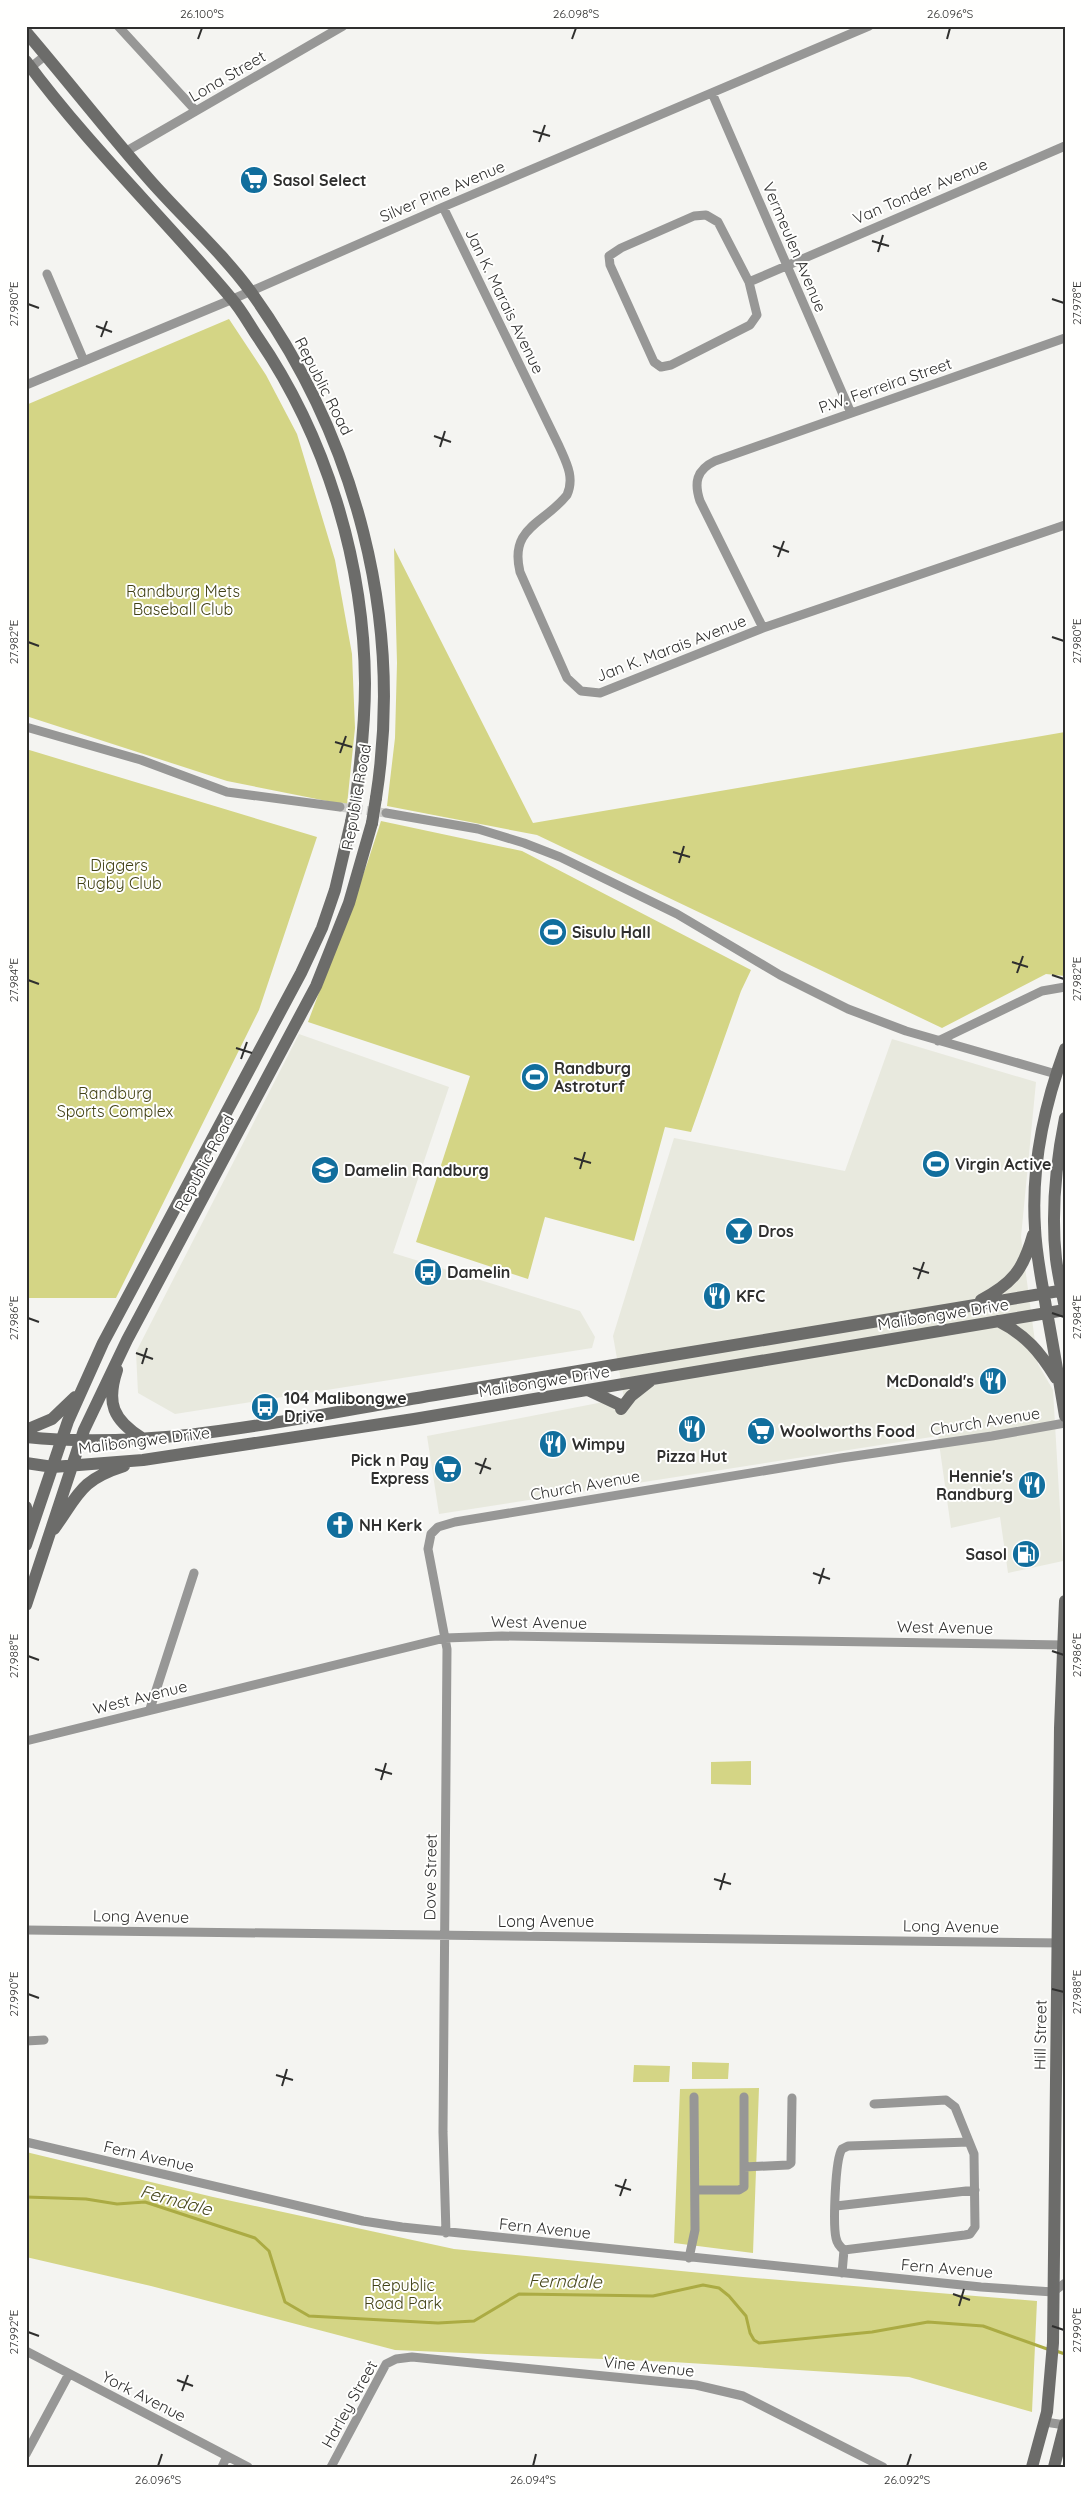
<svg xmlns="http://www.w3.org/2000/svg" width="1091" height="2493" font-family="Quicksand,sans-serif">
<rect width="100%" height="100%" fill="#f4f4f1"/>
<!-- built -->
<path fill="#e8e9de" d="M299,1034l150,53 -56,166 187,58 15,26 -3,11 -417,66 -37,-21 -2,-41z
M892,1039l144,43 -15,155 17,127 15,26 10,171 -55,12 -8,-56 -49,11 -13,-92 -499,78 -12,-78 197,-38 -11,-62 61,-198 171,33z"/>
<!-- green -->
<path fill="#d4d585" d="M229,319l37,56 31,59 38,126 17,94 3,74 -8,77 -120,-24 -201,-65v-311z
M394,548l139,275 532,-91v244l-19,-2 -104,54 -405,-193 -150,-29 8,-68 2,-75z
M26,749l291,88 -58,173 -143,288h-90z
M381,821l141,30 229,119 -10,21 -50,141 -26,-5 -31,114 -89,-24 -17,62 -112,-37 54,-166 -162,-54 59,-158z
M751,1761v24l-40,-1v-22z
M692,2062l37,1 -1,16h-36z
M634,2065l36,1 -1,16h-36z
M759,2088l-6,165 -79,-10 6,-154z
M26,2152l187,45 241,52 289,28 294,24 -5,111 -123,-35 -236,-15 -278,-12 -244,-64 -125,-29z"/>
<g fill="none" stroke-linecap="round" stroke-linejoin="round">
<!-- stream -->
<path stroke="#abab43" stroke-width="3" d="M26,2197l60,2 31,5 28,-2 110,36 14,13 16,51 24,14 129,7 36,-2 45,-27 134,2 50,-11 16,3 10,8 17,20 4,17 4,7 5,3 113,-11 56,-10 55,4 67,24
M1056,2351l9,3"/>
<!-- street-tunnel -->
<path stroke="#cdcdca" stroke-width="9" stroke-dasharray="9 4.5" stroke-linecap="butt" d="M340,807l46,6"/>
<!-- street -->
<path stroke="#979796" stroke-width="9" d="M118,26l78,85
M26,71l20,-16
M712,93l139,320
M125,152l218,-126
M443,207l116,239c7,16 16,31 8,49 -23,29 -58,32 -47,77l47,106 14,13 19,2 163,-65 302,-103
M706,215l12,7 31,60 8,33 -7,10 -79,40 -10,2 -7,-5 -44,-97 -1,-9 12,-8 73,-32z
M47,274l37,87
M749,282l316,-136
M26,385l207,-86 210,-92 426,-181
M763,628l-63,-127c-6,-18 -4,-31 15,-40l350,-123
M26,727l115,33 86,32 113,15
M386,813l92,16 46,14 36,14 117,57 103,61 68,34 58,22 150,43
M938,1041l104,-50 23,-4
M150,1709l44,-136
M26,1741l419,-103 57,-2 563,9
M26,1930l1039,13
M26,2041l18,-1
M26,2142l337,79 39,6 579,60 72,5 12,-9
M744,2167l44,-2 3,-2 1,-65
M695,2190h44l5,-3v-90
M836,2206l139,-16
M446,2233l-3,-101 4,-483 -19,-100 3,-15 7,-7 17,-5 386,-64 151,-22 73,-13
M844,2250l121,-15 5,-1 5,-7 -1,-73 -19,-47 -9,-7 -72,4
M689,2258l6,-28 -1,-133
M842,2273l2,-23c-4,-3 -7,-7 -8,-12 -3,-13 -1,-79 6,-89l6,-3 121,-4
M26,2351l222,116
M1045,2422l20,3
M26,2454l43,-80
M222,2467l5,-11
M331,2467l55,-103 10,-5 16,-2 284,28 47,11 140,71"/>
<!-- secondary -->
<path stroke="#6c6c6a" stroke-width="12" d="M26,32c41,48 80,98 122,146 33,38 73,73 103,114 105,146 153,327 125,506
M26,61c62,84 138,157 205,237 10,11 18,26 26,38 69,100 107,225 108,347 0,38 -4,76 -9,114
M1065,1049c-21,57 -34,118 -30,179 1,27 7,53 11,79 7,37 13,73 19,109
M1065,1118c-9,45 -14,95 -9,141 2,16 6,33 9,49
M981,1300c32,-17 42,-30 52,-65
M998,1321c28,14 42,31 58,57
M117,1370c-11,33 -4,50 25,68
M588,1390l32,15
M621,1409l10,-13 19,-15
M26,1430l26,-11 23,-22
M26,1437c136,14 275,-20 409,-42 210,-35 420,-71 630,-105
M26,1463l27,4 90,-7 271,-41 651,-109
M26,1507l4,23
M54,1529c25,-35 26,-49 70,-63
M26,1545l42,-124 35,-78 198,-370 21,-45 13,-38 16,-68
M26,1605l58,-175 43,-90 189,-354 33,-83 23,-80
M1032,2467l15,-55 6,-69 7,-615 5,-127
M1054,2467l11,-43"/>
<!-- secondary-bridge -->
<path stroke="#6c6c6a" stroke-width="12" d="M351,822l5,-25
M372,823l4,-25"/>
</g>
<!-- ticks -->
<path fill="none" stroke="#2f2f2e" stroke-width="2" d="M198,39l4,-11M572,39l4,-11M947,39l3,-11M533,131l17,5M539,142l6,-17M872,241l17,5M878,252l5,-17M1052,299l12,4M28,304l11,4M96,326l16,6M101,337l6,-16M434,436l17,6M440,447l5,-16M773,546l16,6M778,557l6,-16M1052,637l12,4M28,642l11,4M335,742l17,5M340,753l6,-17M673,852l17,5M679,863l5,-17M1012,962l16,5M1017,973l6,-17M1052,975l12,4M28,980l11,4M236,1048l16,5M241,1059l6,-17M574,1158l17,5M580,1169l5,-17M913,1268l16,5M918,1279l6,-17M1052,1313l12,4M28,1318l11,4M136,1353l17,6M142,1364l5,-16M475,1463l16,6M480,1474l6,-16M813,1573l17,6M819,1584l5,-16M1052,1651l12,4M28,1656l11,4M375,1769l17,5M381,1780l5,-17M714,1879l17,5M720,1890l5,-17M1052,1989l12,3M28,1994l11,4M276,2075l17,5M282,2086l5,-17M615,2185l16,5M620,2196l6,-17M953,2294l17,6M959,2306l5,-17M1052,2326l12,4M28,2332l11,4M177,2380l16,6M182,2391l6,-16M158,2466l4,-12M533,2466l3,-12M907,2466l4,-12"/>
<!-- icons -->
<defs>
<symbol id="supermarket-disc" viewBox="-11 -11 22 22"><circle r="9.5" fill="#116e9d" stroke="#fffffe"/><path d="M-6-5.5h2.5l.6 2H6L4.5 2H-2.5L-4.4-4H-6ZM-1.5 3.2a1.3 1.3 0 1 0 .1 0ZM3 3.2a1.3 1.3 0 1 0 .1 0Z" fill="#fff"/></symbol>
<symbol id="stadium-disc" viewBox="-11 -11 22 22"><circle r="9.5" fill="#116e9d" stroke="#fffffe"/><path d="M0-5a6.5 5 0 1 0 0 10a6.5 5 0 1 0 0-10ZM-3.5-1.8h7v3.6h-7Z" fill="#fff"/></symbol>
<symbol id="school-disc" viewBox="-11 -11 22 22"><circle r="9.5" fill="#116e9d" stroke="#fffffe"/><path d="M0-5L7-2L0 1L-7-2ZM-4 1L0 2.5L4 1V4Q0 6-4 4Z" fill="#fff"/></symbol>
<symbol id="bar-disc" viewBox="-11 -11 22 22"><circle r="9.5" fill="#116e9d" stroke="#fffffe"/><path d="M-6-5H6L.8 .8V4.5H3.5V6h-7V4.5H-.8V.8Z" fill="#fff"/></symbol>
<symbol id="bus-disc" viewBox="-11 -11 22 22"><circle r="9.5" fill="#116e9d" stroke="#fffffe"/><path d="M-5-6H5V4H4V6H2V4H-2V6H-4V4H-5ZM-3.5-4V0h7V-4ZM-3.5 1.2v1.5H-2V1.2ZM2 1.2v1.5H3.5V1.2Z" fill="#fff"/></symbol>
<symbol id="restaurant-disc" viewBox="-11 -11 22 22"><circle r="9.5" fill="#116e9d" stroke="#fffffe"/><path d="M-5-6h1v4h1v-4h1v4h1v-4h1v5L-1.5 .5V6h-2V.5L-5-1ZM5-6V6H3V1.5H1.5Q1.5-4 5-6Z" fill="#fff"/></symbol>
<symbol id="church-disc" viewBox="-11 -11 22 22"><circle r="9.5" fill="#116e9d" stroke="#fffffe"/><path d="M-1.2-6h2.4v3.5h3.3v2.4h-3.3V6h-2.4V-.1h-3.3v-2.4h3.3Z" fill="#fff"/></symbol>
<symbol id="fuel-disc" viewBox="-11 -11 22 22"><circle r="9.5" fill="#116e9d" stroke="#fffffe"/><path d="M-5.5-6h7V0h2V4h1.3V-2.5L3-4.5l.8-.8L6-3V5H2.5V1h-1V6h-7ZM-4.2-4.7v3.2H.2V-4.7Z" fill="#fff"/></symbol>
</defs>
<g fill-rule="evenodd">
<use href="#supermarket-disc" x="238" y="164" width="32" height="32"/>
<use href="#stadium-disc" x="537" y="916" width="32" height="32"/>
<use href="#stadium-disc" x="519" y="1061" width="32" height="32"/>
<use href="#stadium-disc" x="920" y="1148" width="32" height="32"/>
<use href="#school-disc" x="309" y="1154" width="32" height="32"/>
<use href="#bar-disc" x="723" y="1215" width="32" height="32"/>
<use href="#bus-disc" x="412" y="1256" width="32" height="32"/>
<use href="#restaurant-disc" x="701" y="1280" width="32" height="32"/>
<use href="#restaurant-disc" x="977" y="1365" width="32" height="32"/>
<use href="#bus-disc" x="249" y="1391" width="32" height="32"/>
<use href="#restaurant-disc" x="676" y="1413" width="32" height="32"/>
<use href="#supermarket-disc" x="745" y="1415" width="32" height="32"/>
<use href="#restaurant-disc" x="537" y="1428" width="32" height="32"/>
<use href="#supermarket-disc" x="432" y="1453" width="32" height="32"/>
<use href="#restaurant-disc" x="1016" y="1469" width="32" height="32"/>
<use href="#church-disc" x="324" y="1509" width="32" height="32"/>
<use href="#fuel-disc" x="1010" y="1538" width="32" height="32"/>
</g>
<g text-anchor="middle" dominant-baseline="central" stroke-width="4" stroke-linejoin="round" paint-order="stroke">
<!-- street labels -->
<g font-size="16" fill="#2f2f2e" stroke="#fffffe">
<text transform="translate(227 76) rotate(-30)">Lona Street</text>
<text transform="translate(442 191) rotate(-23)">Silver Pine Avenue</text>
<text transform="translate(920 191) rotate(-23)">Van Tonder Avenue</text>
<text transform="translate(795 247) rotate(67)">Vermeulen Avenue</text>
<text transform="translate(505 301) rotate(64)">Jan K. Marais Avenue</text>
<text transform="translate(885 385) rotate(-19)">P.W. Ferreira Street</text>
<text transform="translate(324 386) rotate(63)">Republic Road</text>
<text transform="translate(671 648) rotate(-21)">Jan K. Marais Avenue</text>
<text transform="translate(356 797) rotate(-80)">Republic Road</text>
<text transform="translate(204 1163) rotate(-62)">Republic Road</text>
<text transform="translate(943 1314) rotate(-9)">Malibongwe Drive</text>
<text transform="translate(544 1381) rotate(-9)">Malibongwe Drive</text>
<text transform="translate(985 1421) rotate(-9)">Church Avenue</text>
<text transform="translate(144 1440) rotate(-7)">Malibongwe Drive</text>
<text transform="translate(585 1485) rotate(-10)">Church Avenue</text>
<text transform="translate(539 1622) rotate(1)">West Avenue</text>
<text transform="translate(945 1627) rotate(1)">West Avenue</text>
<text transform="translate(140 1697) rotate(-14)">West Avenue</text>
<text transform="translate(430 1877) rotate(-89)">Dove Street</text>
<text transform="translate(141 1916) rotate(1)">Long Avenue</text>
<text x="546" y="1921">Long Avenue</text>
<text transform="translate(951 1926) rotate(1)">Long Avenue</text>
<text transform="translate(1040 2035) rotate(-89)">Hill Street</text>
<text transform="translate(149 2156) rotate(13)">Fern Avenue</text>
<text transform="translate(545 2228) rotate(6)">Fern Avenue</text>
<text transform="translate(947 2268) rotate(5)">Fern Avenue</text>
<text transform="translate(649 2366) rotate(6)">Vine Avenue</text>
<text transform="translate(144 2396) rotate(27)">York Avenue</text>
<text transform="translate(349 2404) rotate(-61)">Harley Street</text>
</g>
<!-- poi labels -->
<g font-size="16" font-weight="bold" fill="#2f2f2e" stroke="#fffffe" text-anchor="start">
<text x="273" y="180">Sasol Select</text>
<text x="572" y="932">Sisulu Hall</text>
<text x="554" y="1068">Randburg<tspan x="554" dy="18">Astroturf</tspan></text>
<text x="955" y="1164">Virgin Active</text>
<text x="344" y="1170">Damelin Randburg</text>
<text x="758" y="1231">Dros</text>
<text x="447" y="1272">Damelin</text>
<text x="736" y="1296">KFC</text>
<text x="974" y="1381" text-anchor="end">McDonald's</text>
<text x="284" y="1398">104 Malibongwe<tspan x="284" dy="18">Drive</tspan></text>
<text x="780" y="1431">Woolworths Food</text>
<text x="572" y="1444">Wimpy</text>
<text x="692" y="1456" text-anchor="middle">Pizza Hut</text>
<text x="429" y="1460" text-anchor="end">Pick n Pay<tspan x="429" dy="18">Express</tspan></text>
<text x="1013" y="1476" text-anchor="end">Hennie's<tspan x="1013" dy="18">Randburg</tspan></text>
<text x="359" y="1525">NH Kerk</text>
<text x="1007" y="1554" text-anchor="end">Sasol</text>
</g>
<!-- park labels -->
<g font-size="16" fill="#414116" stroke="#fffffe">
<text x="183" y="591">Randburg Mets<tspan x="183" dy="18">Baseball Club</tspan></text>
<text x="119" y="865">Diggers<tspan x="119" dy="18">Rugby Club</tspan></text>
<text x="115" y="1093">Randburg<tspan x="115" dy="18">Sports Complex</tspan></text>
<text x="403" y="2285">Republic<tspan x="403" dy="18">Road Park</tspan></text>
</g>
<!-- water labels -->
<g font-size="18" font-style="italic" fill="#49491e" stroke="#fffffe">
<text transform="translate(176 2200) rotate(15)">Ferndale</text>
<text transform="translate(565 2281) rotate(1)">Ferndale</text>
</g>
</g>
<!-- border -->
<rect width="1091" height="2493" fill="none" stroke="#fffffe" stroke-width="55"/>
<rect x="28" y="28" width="1036" height="2438" fill="none" stroke="#2f2f2e" stroke-width="2"/>
<g font-size="12" text-anchor="middle" fill="#2f2f2e">
<text x="202" y="18">26.100°S</text>
<text x="576" y="18">26.098°S</text>
<text x="950" y="18">26.096°S</text>
<text transform="translate(1077 303) rotate(-90)" y="4">27.978°E</text>
<text transform="translate(14 304) rotate(-90)" y="4">27.980°E</text>
<text transform="translate(1077 641) rotate(-90)" y="4">27.980°E</text>
<text transform="translate(14 642) rotate(-90)" y="4">27.982°E</text>
<text transform="translate(1077 979) rotate(-90)" y="4">27.982°E</text>
<text transform="translate(14 980) rotate(-90)" y="4">27.984°E</text>
<text transform="translate(1077 1317) rotate(-90)" y="4">27.984°E</text>
<text transform="translate(14 1318) rotate(-90)" y="4">27.986°E</text>
<text transform="translate(1077 1655) rotate(-90)" y="4">27.986°E</text>
<text transform="translate(14 1656) rotate(-90)" y="4">27.988°E</text>
<text transform="translate(1077 1992) rotate(-90)" y="4">27.988°E</text>
<text transform="translate(14 1994) rotate(-90)" y="4">27.990°E</text>
<text transform="translate(1077 2330) rotate(-90)" y="4">27.990°E</text>
<text transform="translate(14 2332) rotate(-90)" y="4">27.992°E</text>
<text x="158" y="2484">26.096°S</text>
<text x="533" y="2484">26.094°S</text>
<text x="907" y="2484">26.092°S</text>
</g>
</svg>
